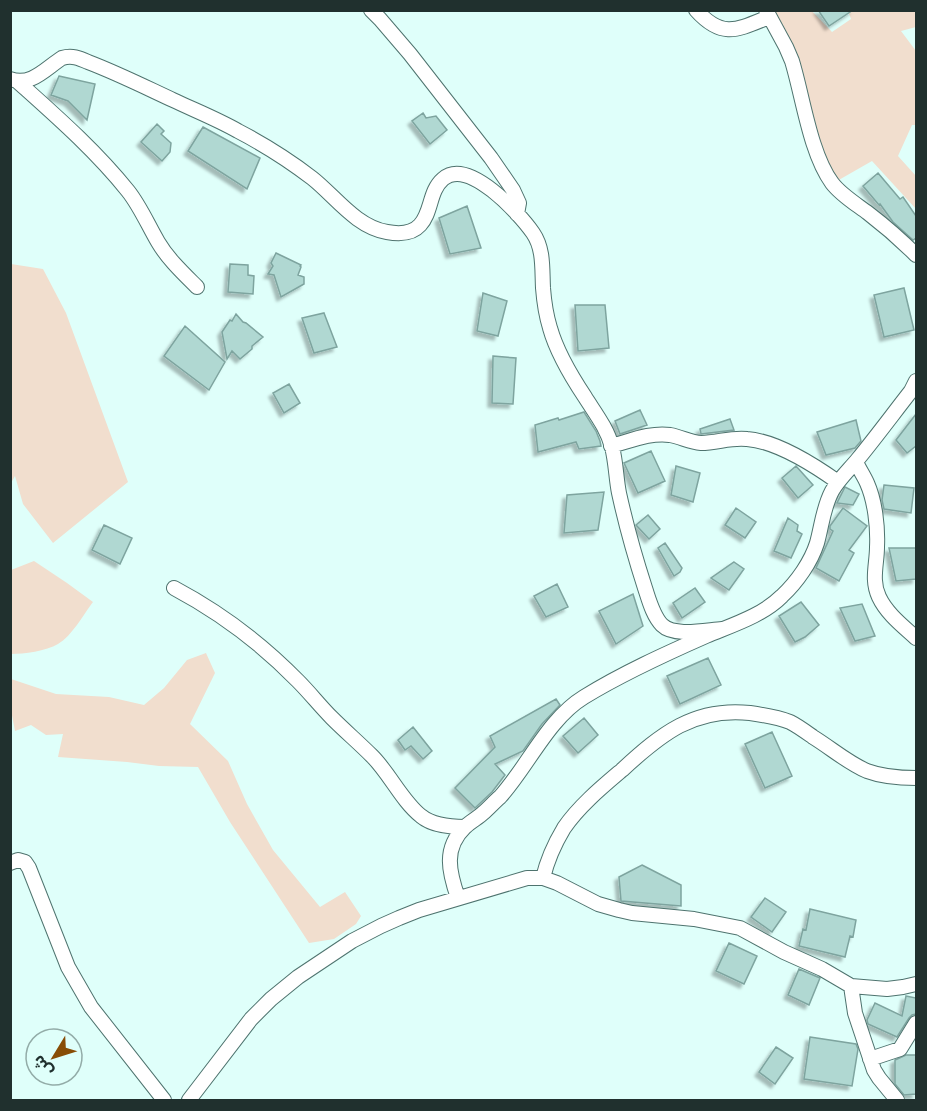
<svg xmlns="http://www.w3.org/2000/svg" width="927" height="1111" font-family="Inter,'Noto Sans Arabic',sans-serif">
<defs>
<filter id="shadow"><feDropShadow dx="-4" dy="4" stdDeviation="1.5" flood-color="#0004"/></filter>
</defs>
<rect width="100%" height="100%" fill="#dffffa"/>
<!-- green -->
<path fill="#f1dece" d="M774,11h38l20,21 19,-13 -3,-8h68v16l-15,4 15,20v74h-4l-14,31 18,20v33l-44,-48 -35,20 -9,-9z
M11,264l32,5 23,44 62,169 -75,61 -30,-39 -8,-28 -4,7z
M34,561l33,22 26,19c-10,13 -21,34 -35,42 -12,7 -34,10 -47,10v-84z
M206,653l9,20 -25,51 38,37 19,43 26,46 47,57 25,-15 16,24 -5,8 -22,15 -25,4 -79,-121 -32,-55 -39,-1 -32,-4 -69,-5 5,-23 -17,1 -15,-10 -16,6 -4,-21v-31l45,15 53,3 35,8 20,-17 23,-28z"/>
<!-- building -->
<path fill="#b0d8d2" stroke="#7ea49f" stroke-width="1.5" filter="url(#shadow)" d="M818,10h35l-24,16z
M59,76l36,8 -8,36 -19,-19 -17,-6z
M423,113l3,5 10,-2 11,14 -17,14 -18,-23z
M157,124l7,7 -3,3 10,9 -1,9 -8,9 -21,-19z
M203,127l57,31 -13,31 -59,-38z
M878,173l22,26 3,-2 13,19v22l-3,2 -20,-18 -13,-18 -1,1 -16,-19z
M467,206l14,42 -31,6 -11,-36z
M276,253l25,12 -1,1 1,1 -3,8 6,2v7l-23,13 -7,-22 -6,-1 5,-8 -2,-3z
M230,264l18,1v10l6,1 -1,18 -25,-2z
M904,288l10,42 -30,7 -10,-42z
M483,293l24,8 -9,35 -21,-5z
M575,305h30l4,43 -31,3z
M324,313l13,34 -23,6 -12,-35z
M236,314l7,8 3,1 17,14 -11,9v3l-12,10 -8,-8 -5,8 -5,-27 8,-12 2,1z
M185,326l40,36 -16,28 -45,-34z
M493,356l23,2 -3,46 -21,-1z
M289,384l11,19 -16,10 -11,-20z
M640,410l7,15 -27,9 -5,-13z
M584,412l12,19 4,10 1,5 -22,3 -3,-7 -38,10 -3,-27 23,-7 1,2z
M916,414v32l-9,7 -11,-13z
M730,419l4,11 -33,4 -1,-5z
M856,420l5,21 -6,7 -29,7 -9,-23z
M651,451l14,30 -27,12 -14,-30z
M676,466l24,7 -7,29 -22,-7z
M796,466l17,19 -15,13 -16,-20z
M884,485l30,3 -3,25 -27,-4 -2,-9z
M845,487l14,7 -6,11 -16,-2z
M604,492l-6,38 -34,3 3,-38z
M736,508l20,14 -11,16 -20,-13z
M843,508l24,18 -18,24 5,3 -15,28 -23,-13 17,-37 -3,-2v-3z
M648,515l12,14 -11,10 -13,-14z
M788,518l10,7 -1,6 5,3 -11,24 -17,-7z
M104,525l28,13 -12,26 -28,-14z
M665,543l17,25 -2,4 -6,4 -16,-28z
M889,548h27v31l-20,2z
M734,562l10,7 -15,21 -18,-12z
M557,584l11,23 -22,10 -12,-21z
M695,588l10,14 -23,16 -9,-15z
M633,594l10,32 -27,18 -17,-33z
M801,602l18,23 -14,12 -10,5 -16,-26z
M862,604l13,32 -20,5 -15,-33z
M708,658l13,27 -41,19 -13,-28z
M556,699l4,6 -18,19 -19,27 -28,13 10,11 -13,17 -17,16 -20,-20 40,-41 -5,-11z
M584,718l14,17 -20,18 -15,-17z
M413,727l19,24 -9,8 -12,-13 -6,4 -7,-10z
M772,732l20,44 -27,12 -20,-44z
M642,865l39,20v21l-60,-5 -2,-24z
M765,898l21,14 -14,20 -21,-15z
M810,909l46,11 -3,17 -3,-1 -5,21 -46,-11 4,-17 3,1z
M729,943l28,13 -13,28 -28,-13z
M799,969l21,9 -11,27 -21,-10z
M906,996l10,2v16l-4,1 -3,3 -12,19 -29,-13 -1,-4 8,-17 27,13z
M810,1037l46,7 2,5 -6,37 -48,-7z
M776,1047l17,11 -18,26 -16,-12z
M906,1055h10v39l-12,1 -9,-11v-24z"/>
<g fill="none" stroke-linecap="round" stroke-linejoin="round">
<defs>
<path id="minor" d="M371,10l9,9 30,35 81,104 22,32 6,13 -2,11
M696,10c26,29 41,20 73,7
M766,10l20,37 6,14c11,36 18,92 40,122 9,12 24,21 36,30 17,13 33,27 48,42
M10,79c21,8 36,-11 52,-21 10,-3 17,0 26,4 29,11 57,25 85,38 21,10 44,19 65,31 25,13 52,30 74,47 23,18 44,49 75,54 11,2 25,2 33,-7 12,-13 9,-34 23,-46 25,-22 76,34 90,54 11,16 9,36 10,55 1,13 3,27 7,40 7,25 21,48 35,69 10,16 22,31 27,50 4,15 4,31 7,46 7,32 16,64 26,95 4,12 8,28 17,37 12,12 44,5 60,4
M17,81c39,35 78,69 111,110 12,15 20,34 30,51 10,17 25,31 39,45
M611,446c19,-5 40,-14 59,-11 11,2 20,7 31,8 16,0 30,-6 46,-4 30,2 67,26 91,43
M856,462c3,7 8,14 11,21 8,18 11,44 10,64 0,17 -6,33 2,50 8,17 24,29 37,41
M174,588c45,24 88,56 124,93 12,12 22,25 34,37 13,13 27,25 40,38 18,18 30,45 49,60 12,10 30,11 44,11
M10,863l8,-3 7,2 4,6 39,99 23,40 73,93
M543,878c4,-17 12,-35 21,-50 15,-22 38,-41 58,-58 39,-36 72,-63 128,-57 14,2 27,4 40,9 8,4 16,10 23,15 18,11 35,26 54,34 16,6 33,7 49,7
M458,898c-9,-26 -15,-50 7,-71 6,-6 13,-9 18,-14 6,-5 11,-11 17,-16 28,-31 48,-78 84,-100 39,-24 81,-43 122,-61 26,-11 56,-20 76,-40 15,-14 29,-34 35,-53 5,-18 6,-35 15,-52 7,-12 17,-21 26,-32 18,-22 35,-45 53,-68l5,-10
M851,986l4,27 19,57 5,8 18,22
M870,1059l30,-10 16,-26
M189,1100l62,-81 20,-20 27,-22 54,-36 29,-15 18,-8 20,-8 108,-32h16l14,5 41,21 21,6 13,3 62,6 46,9 44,24 38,17 29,17 36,3 16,-2 13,-3"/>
</defs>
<!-- minor casing -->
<use href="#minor" stroke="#4e736e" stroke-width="16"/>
<!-- minor -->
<use href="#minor" stroke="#fff" stroke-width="14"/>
</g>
<!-- border -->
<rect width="927" height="1111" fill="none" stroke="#20302e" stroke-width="24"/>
<!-- north arrow -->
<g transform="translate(54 1057) rotate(232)"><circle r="28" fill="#dffffa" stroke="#93aca8" stroke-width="1.5"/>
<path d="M0-4.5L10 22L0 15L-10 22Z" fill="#884d06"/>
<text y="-9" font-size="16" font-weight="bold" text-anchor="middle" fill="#20302e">ش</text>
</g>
</svg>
